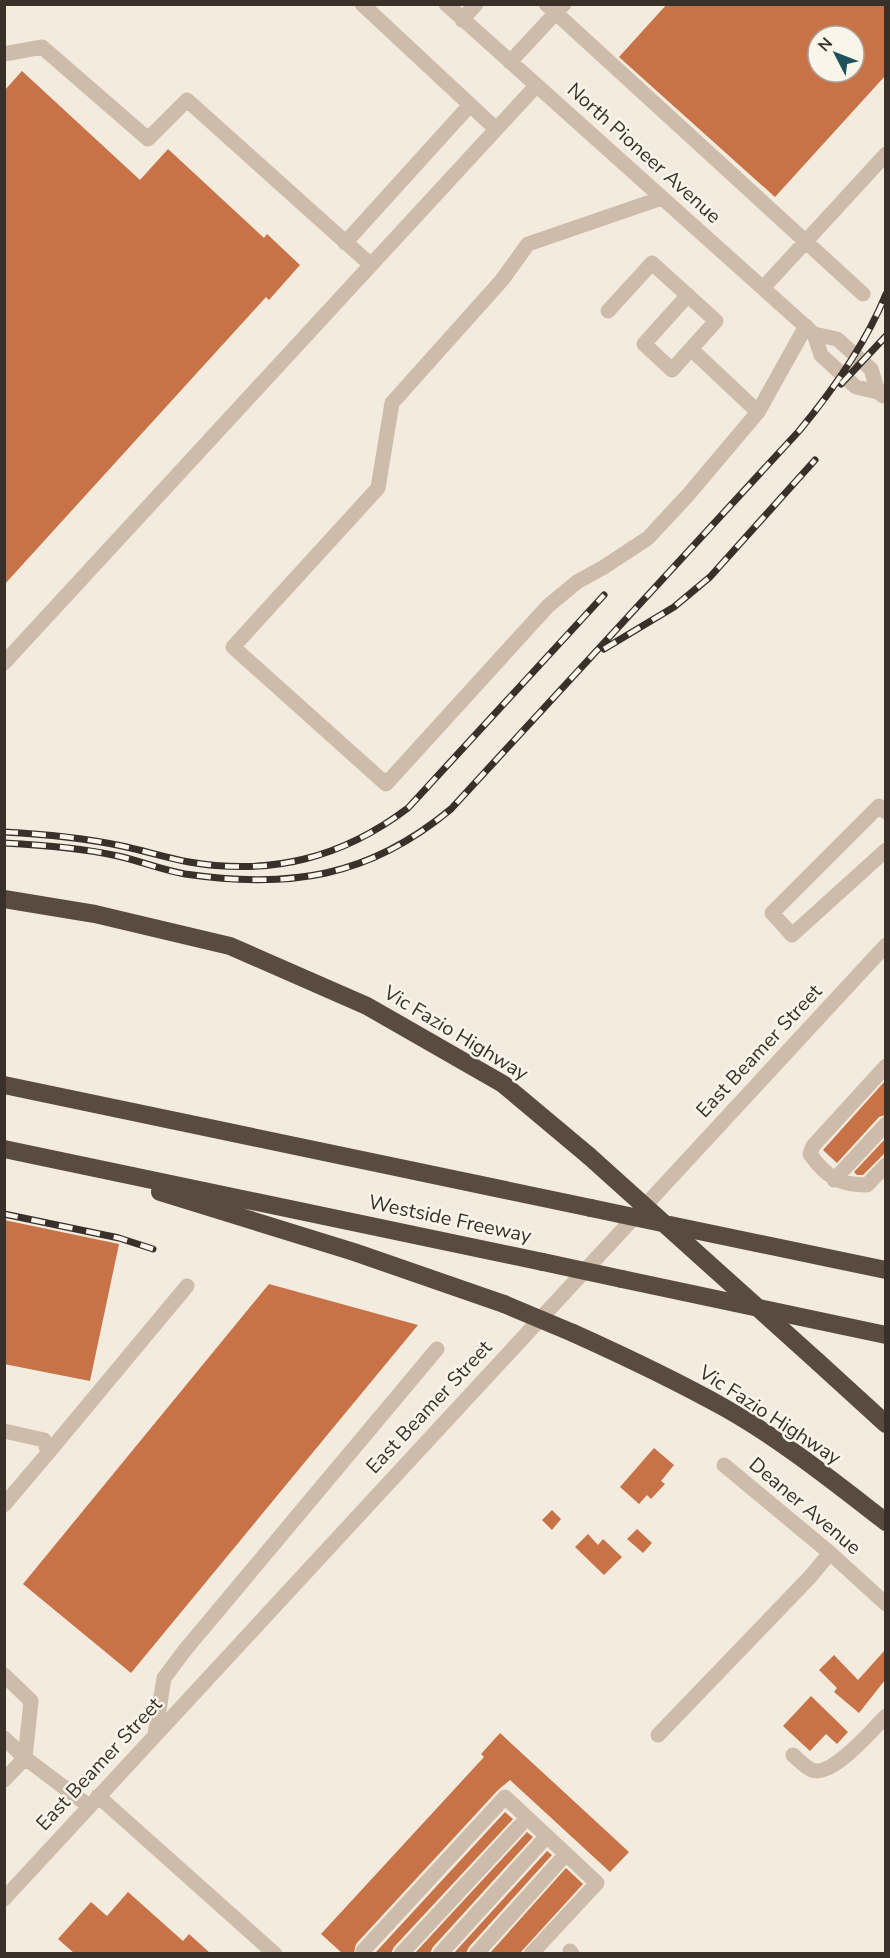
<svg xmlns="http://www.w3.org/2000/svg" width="890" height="1958" font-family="'Nunito Sans',sans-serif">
<rect width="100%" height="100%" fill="#f3ebde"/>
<!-- building -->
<path fill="#c87347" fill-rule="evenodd" d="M667,4h218v72l-110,121 -156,-140zM818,36h36v36h-36z
M22,71l118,109 28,-31 96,89 3,-4 33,31 -31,35 -3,-3 -262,288v-494z
M885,1081v34l-6,2 -42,46 -14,-13z
M885,1139v14l-22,22h-6l-3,-3z
M4,1220l115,24 -29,137 -86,-17z
M269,1284l149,41 -287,348 -108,-89z
M654,1448l20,17 -13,16 4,3 -14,15 -4,-4 -8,9 -19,-17z
M552,1510l9,9 -9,11 -10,-10z
M637,1529l15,14 -9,10 -16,-14z
M588,1534l10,11 5,-6 19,18 -18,18 -29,-28z
M885,1650v30l-26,33 -25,-21 3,-4 -18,-18 15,-15 24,25z
M811,1696l37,36 -11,12 -11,-10 -16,17 -27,-25z
M500,1733l129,119 -19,20 -100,-92 -12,10 -142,154 -2,9h-12l-21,-19 163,-177 -3,-3z
M505,1812l8,7 -119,128 -3,6h-16z
M527,1832l6,5 -100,110 -3,6h-15z
M547,1851l5,4 -83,92 -3,6h-12z
M566,1868l17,16 -63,69h-30z
M128,1892l55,49 6,-7 21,19h-136l-16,-14 33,-37 16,14z"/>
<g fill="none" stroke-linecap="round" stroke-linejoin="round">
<!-- minor -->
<path stroke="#ccbca9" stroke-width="15" d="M362,4l134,125
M446,4l368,330 7,21 25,23 10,9 22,5
M546,4l317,290
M462,20l14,-16
M4,54l38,-7 106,92 39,-39 184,165
M510,62l54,-58
M662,198l-134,46 -26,36 -110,123 -14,85 -145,159 153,137 162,-178 29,-24 27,-15 44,-29 40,-43 70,-83 48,-86
M345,243l125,-138
M763,288l123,-134
M608,311l44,-48 64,58 -44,49 -28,-26 44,-49
M814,334l23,5 34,30 7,23 5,4
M691,349l67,63
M4,663l532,-577
M886,812l-7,-6 -107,107 20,22 94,-85
M886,1066l-73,80 -3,8c16,23 30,31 57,31l19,-20
M834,1180l52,-56
M4,1431l40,9 4,13 -44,52
M48,1453l139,-167
M724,1465l106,88 56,51
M4,1675l27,26 -6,57 -21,-20
M155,1735l9,-57 21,-28 252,-301
M658,1735l152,-158 20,-24
M793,1755c6,5 12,12 19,15 20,8 61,-41 74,-54
M4,1780l21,-22 64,48
M98,1796l177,158
M4,1899l882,-954
M570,1951l2,3
M365,1954l-2,-3 142,-154 92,86 -66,71
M401,1954l126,-136
M440,1954l107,-118
M476,1954l90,-100"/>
<!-- highway -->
<path stroke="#5a4b40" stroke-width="18" d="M4,899l91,15 135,32 137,60 136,78 86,72
M4,1085l587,123
M4,1149l539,113
M160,1192l194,60 150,52
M670,1225l216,45
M622,1279l264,56
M573,1333c51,23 102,47 152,75 57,32 109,74 161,114
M818,1362l68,62"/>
<defs>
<path id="rail" d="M841,384l45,-48
M604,649l70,-42 36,-30 105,-117
M4,832c40,2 80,6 118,14 23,5 45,12 67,16 82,14 153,-4 219,-54l196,-213
M4,843c39,2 77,5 114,13 22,5 44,14 67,18 104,15 183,4 266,-65l348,-378c34,-41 67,-88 87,-137
M4,1214l115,24 34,11"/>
</defs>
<!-- rail casing -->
<use href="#rail" stroke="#393029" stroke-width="7"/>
<!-- rail -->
<use href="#rail" stroke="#faf5eb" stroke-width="4.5" stroke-dasharray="14" stroke-linecap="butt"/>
<!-- highway-bridge -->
<path stroke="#5a4b40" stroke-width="18" d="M589,1156l229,206
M591,1208l71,15
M543,1262l79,17
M504,1304l69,29"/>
</g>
<g text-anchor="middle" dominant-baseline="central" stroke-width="5" stroke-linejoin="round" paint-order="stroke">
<!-- street labels -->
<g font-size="20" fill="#393029" stroke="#faf5eb">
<text transform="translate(644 153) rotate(42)">North Pioneer Avenue</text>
<text transform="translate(456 1033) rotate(31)">Vic Fazio Highway</text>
<text transform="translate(759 1051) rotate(-47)">East Beamer Street</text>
<text transform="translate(450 1219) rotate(12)">Westside Freeway</text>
<text transform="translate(429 1407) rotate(-47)">East Beamer Street</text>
<text transform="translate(770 1415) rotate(33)">Vic Fazio Highway</text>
<text transform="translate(805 1506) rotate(40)">Deaner Avenue</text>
<text transform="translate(99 1764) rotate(-47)">East Beamer Street</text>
</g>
</g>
<!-- border -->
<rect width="890" height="1958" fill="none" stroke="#393029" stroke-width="12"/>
<!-- north arrow -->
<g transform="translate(836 54) rotate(312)"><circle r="28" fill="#faf5eb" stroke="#ada69d" stroke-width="1.5"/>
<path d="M0-4.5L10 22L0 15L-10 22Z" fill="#1e525c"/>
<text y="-9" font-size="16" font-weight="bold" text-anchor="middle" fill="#393029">N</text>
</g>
</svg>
